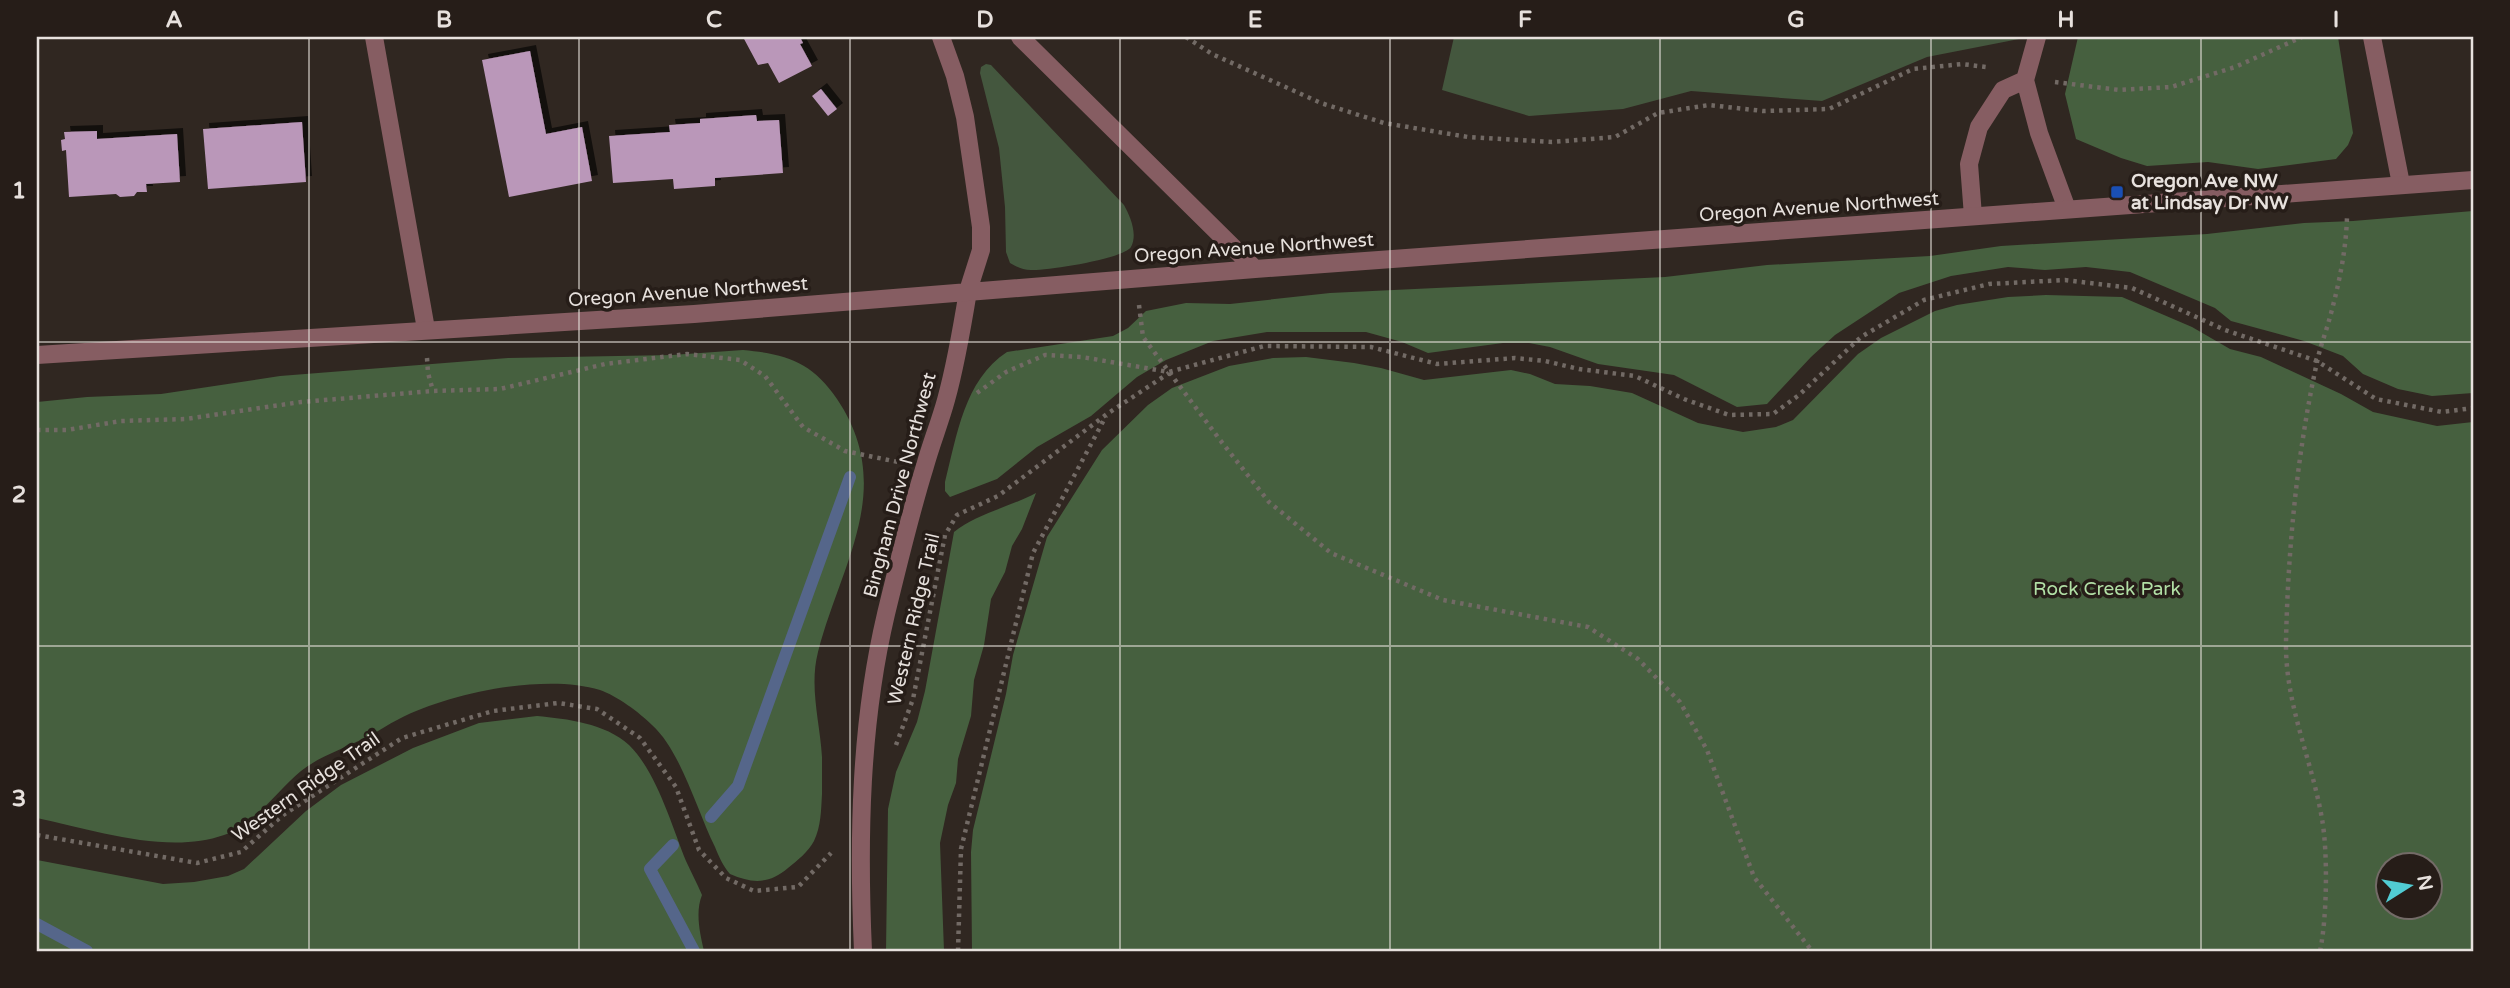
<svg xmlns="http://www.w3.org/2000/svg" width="2510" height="988" font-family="'Varela Round',sans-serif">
<defs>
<filter id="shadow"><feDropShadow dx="6" dy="-6" stdDeviation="0" flood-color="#0009"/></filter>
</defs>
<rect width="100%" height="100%" fill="#302721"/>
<!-- green -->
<path fill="#44573e" d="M1454,37h566l-1,2 -92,18 -105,44 -131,-10 -68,18 -94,7 -87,-26z
M986,64l5,1 133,140c6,11 14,29 7,42 -8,12 -85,24 -100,23 -8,0 -14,-3 -21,-7l-4,-11 -1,-45 -6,-59 -19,-75 1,-6z"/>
<!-- forest -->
<path fill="#46603f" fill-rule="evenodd" d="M2078,37h260l15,96 -5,12 -12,14 -78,10 -50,-7 -61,4 -26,-8 -45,-19 -11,-45z
M2473,211v182l-41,3 -34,-7 -35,-15 -20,-18 -39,-15 -73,-20 -16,-13 -85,-36 -44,-5 -41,3 -37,-3 -57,9 -52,17 -64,42 -24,22 -44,47 -30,3 -63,-32 -76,-11 -48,-17 -21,-4h-26l-75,10 -26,-11 -36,-10h-99l-54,9 -47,19 -29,17 -46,39 -54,31 -40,32 -47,18 -5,-6v-9c12,-46 19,-102 62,-130l106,-16 15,-8 18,-17 40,-8 44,1 100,-11 335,-16 102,-12 163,-9 71,-10 206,-12 97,-11 49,-2z
M2046,295l76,2 70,30 38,22 31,8 80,37 32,18 64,14 36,-4v529h-1501l-1,-99 2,-22 33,-136 7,-39 34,-118 55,-87 46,-45 24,-17 57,-22 44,-8 33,-1 48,6 27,5 43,12 87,-10 19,4 25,10 35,2 42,7 66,30 45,9 33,-5 17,-7 65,-66 23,-16 54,-27 22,-6 51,-8zM2388,866h42v42h-42z
M743,350c43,4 69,12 94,49 60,89 4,164 -19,253 -9,35 2,70 4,105 0,12 0,25 0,37 -1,17 -1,32 -8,47 -6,11 -16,19 -26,27 -19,16 -35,16 -58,6 -7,-8 -11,-17 -15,-27 -18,-36 -34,-96 -63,-122 -13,-13 -35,-29 -52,-35 -55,-17 -150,3 -201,29 -11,5 -21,13 -32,18 -22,11 -47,19 -66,34 -24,20 -46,53 -77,64 -56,20 -131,-5 -187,-17v-416l50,-5 74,-3 119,-18 228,-18 164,-3z
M1036,493l-14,36 -10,17 -7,26 -14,27 -7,46 -10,35 -3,36 -13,43 -2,24 -8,22 -8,38 4,108h-58l2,-142 8,-37 21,-50 8,-31 29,-159c22,-18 56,-25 82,-39z
M537,716c30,3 68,7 92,29 27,26 43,81 57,116 5,11 11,22 16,34 -7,17 -2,39 2,56h-667v-91l126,24 31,-2 34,-6 16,-7 62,-58 35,-26 72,-37 66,-25z"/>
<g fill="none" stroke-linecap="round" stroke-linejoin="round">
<!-- stream -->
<path stroke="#55668a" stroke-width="12" d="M711,817l27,-31 112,-309
M673,845l-23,24 44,82
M37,924l50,27"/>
</g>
<!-- building -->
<path fill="#ba97b9" filter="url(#shadow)" d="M743,37h57l3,6 -3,1 12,22 -33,17 -11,-20 -10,2z
M530,51l16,83 36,-7 10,54 -83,16 -27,-137z
M821,89l16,20 -9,7 -16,-20z
M756,115l1,6 22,-1 4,53 -68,5v8l-41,3 -1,-10 -60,4 -4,-47 61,-4 -1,-7 31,-2v-4z
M302,122l4,60 -98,7 -5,-60z
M97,131v8l80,-5 3,48 -34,2 1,8h-10l-3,4 -14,1 -4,-3 -47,3 -3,-47 -4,1 -1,-11 4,-1 -1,-7z"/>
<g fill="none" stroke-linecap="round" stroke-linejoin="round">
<!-- path -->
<path stroke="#726a65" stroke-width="4.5" stroke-dasharray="3.5 5" stroke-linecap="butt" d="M1186,37l26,17 109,49 63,20 84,14 84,5 63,-5 43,-24 51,-8 54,6 66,-2 84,-40 49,-5 24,3
M2055,82l64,8 52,-3 64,-20 67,-30
M1139,305l4,32 77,103 49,62 62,51 112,47 145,27 50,32 42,43 27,48 47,127 58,74
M427,358l1,15 5,18
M977,393l29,-21 39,-17 37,2 87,15 95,-26 107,1 66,17 78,-6 30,3 34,8 56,7 49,23 45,16 44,-1 26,-19 62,-58 63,-37 65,-16 76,-4 67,8 93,42 92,31 59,38 66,13 31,-4
M37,430h30l54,-9 65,-2 115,-17 132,-11 67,-2 105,-25 82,-10 53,6 25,16 38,51 42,24 53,11
M896,745l17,-46 32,-164 12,-20 41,-19 109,-82 62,-41
M37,835l160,28 44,-11 42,-37 119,-77 91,-27 65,-8 39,6 43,29 36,49 23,63 27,28 28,13 44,-4 33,-34
M958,951l3,-102 72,-296 73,-137
M2320,951c7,-32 8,-99 2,-132 -10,-59 -37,-115 -36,-177 2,-94 11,-188 31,-280 3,-15 9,-30 13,-45 9,-33 16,-66 17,-100"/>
<!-- pedestrian -->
<path stroke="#865d62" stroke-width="18" d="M863,951c-5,-112 -3,-227 23,-337 12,-49 24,-100 39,-148 6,-22 15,-44 21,-66 10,-36 16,-72 22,-109"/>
<!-- minor -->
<path stroke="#865d62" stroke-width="18" d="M374,37l52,292
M2037,37l-12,43 14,53 28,76
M2372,37l29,147
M1973,216l-4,-52 10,-37 24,-37 22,-10"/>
<!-- tertiary -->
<path stroke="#865d62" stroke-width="18" d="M941,37l14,39 10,41 16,110v23l-13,41
M1020,37l235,232
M37,355l657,-41 561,-45 1218,-89"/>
</g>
<!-- grid -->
<path fill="none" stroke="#e7e1dd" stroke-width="2" stroke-opacity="0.55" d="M309,37v914M579,37v914M850,37v914M1120,37v914M1390,37v914M1660,37v914M1931,37v914M2201,37v914M37,342h2436M37,646h2436"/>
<!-- markers -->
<rect fill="#1a4fb4" stroke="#261d18" stroke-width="2.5" x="2110" y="185" width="14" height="14" rx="3.5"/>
<g text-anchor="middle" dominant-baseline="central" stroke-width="7" stroke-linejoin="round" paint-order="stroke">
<!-- poi labels -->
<g font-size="19" font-weight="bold" fill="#e7e1dd" stroke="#261d18" text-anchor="start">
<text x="2131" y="181">Oregon Ave NW<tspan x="2131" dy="22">at Lindsay Dr NW</tspan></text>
</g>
<!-- street labels -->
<g font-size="19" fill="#e7e1dd" stroke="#261d18">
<text transform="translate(1819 207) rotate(-4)">Oregon Avenue Northwest</text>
<text transform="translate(1254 248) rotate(-4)">Oregon Avenue Northwest</text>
<text transform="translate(688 292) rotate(-4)">Oregon Avenue Northwest</text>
<text transform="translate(900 485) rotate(-75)">Bingham Drive Northwest</text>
<text transform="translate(914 619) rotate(-77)">Western Ridge Trail</text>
<text transform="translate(306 787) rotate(-35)">Western Ridge Trail</text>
</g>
<!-- park labels -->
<g font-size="19" fill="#b1dfa5" stroke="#261d18">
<text x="2107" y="589">Rock Creek Park</text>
</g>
</g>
<!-- border -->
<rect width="2510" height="988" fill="none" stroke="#261d18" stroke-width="77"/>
<!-- north arrow -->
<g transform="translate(2409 886) rotate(79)"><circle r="33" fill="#261d18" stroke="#736b67" stroke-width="2"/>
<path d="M0-5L12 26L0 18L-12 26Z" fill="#51ccd3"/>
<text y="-10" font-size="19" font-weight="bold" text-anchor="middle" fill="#e7e1dd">N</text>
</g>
<rect x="38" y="38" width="2434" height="912" fill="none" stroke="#e7e1dd" stroke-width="2.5"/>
<g font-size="23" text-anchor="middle" font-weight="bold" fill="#e7e1dd">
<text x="174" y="27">A</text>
<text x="444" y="27">B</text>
<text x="714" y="27">C</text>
<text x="985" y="27">D</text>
<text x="1255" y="27">E</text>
<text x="1525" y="27">F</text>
<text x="1796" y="27">G</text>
<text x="2066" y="27">H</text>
<text x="2336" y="27">I</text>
<text x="19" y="198">1</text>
<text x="19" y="502">2</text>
<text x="19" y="806">3</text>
</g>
</svg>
